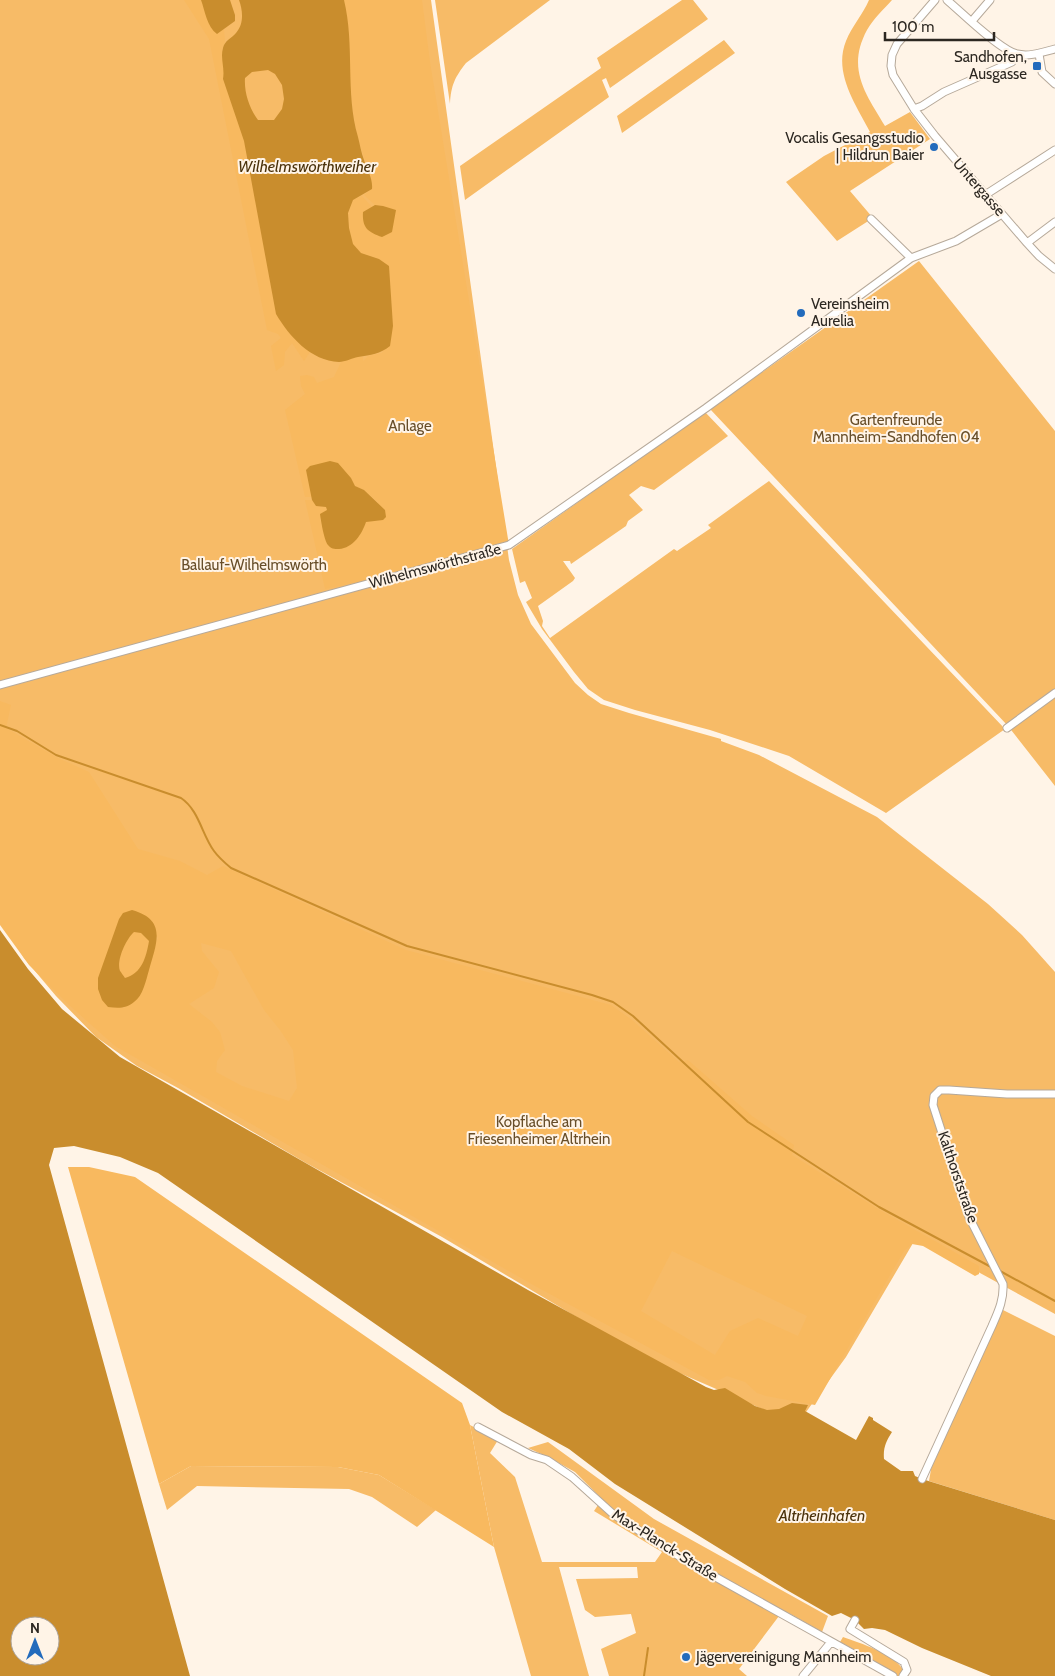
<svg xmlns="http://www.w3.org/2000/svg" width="1055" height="1676" font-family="Cabin,sans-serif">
<rect width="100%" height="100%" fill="#fff4e7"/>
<!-- green -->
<path fill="#f7bb67" d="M0,0h431l78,560 9,35 13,29 44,59 13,12 13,9 28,9 92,26v2l38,14 118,62 111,87 34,31 33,37v342l-139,-76 -70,119 -45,62 -32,-7 -101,-44 -88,-49 -138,-82 -136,-74 -128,-75 -41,-22 -41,-29 -40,-41 -32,-38 -24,-39z
M435,0h115l-84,63c-11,14 -15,22 -16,41z
M682,0h11l15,19 -98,69 -4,-10 -4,2 7,17 -144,103 -5,-34 141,-98 -4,-10z
M869,0h23c-8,9 -19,19 -25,30 -21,39 -1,64 18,96l25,-14 20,27 -80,52 23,27 -36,23 -51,-59 38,-26 46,-24c-14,-27 -37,-59 -24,-91 6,-15 17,-27 23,-41z
M724,40l11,13 -113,80 -5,-17z
M919,261l136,170v355l-47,-60 -298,-317z
M705,412l23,24 -74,54 -13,-4 -12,9 14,15 -15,11 -2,5 -55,38 -1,-3h-7l12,17 -2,3 -35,25 5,15 -1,5 8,12 124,-89 3,2 34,-23 -3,-3 61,-44 236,248 -119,84 -97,-57 -79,-26 -75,-20 -31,-10 -16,-11 -14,-17 -32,-43 -16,-27 6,-4 -7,-17 -5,2 -8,-34z
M1003,1310l52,26v184l-126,-39 4,-23z
M470,1425l28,15 -8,13 25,24 27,85h113l7,-10 -68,-41 8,-12 -27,-27 -27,-15 -20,-9 20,-6 106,77 174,97 -6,16 -35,-20 -8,4 -40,53 8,7h-138l-8,-27 35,-16 -5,-19 -36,3 -10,-7 -9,-31 62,-1 -1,-11h-78l30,109h-58l-37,-129z
M191,1466l147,1 41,8 57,35 -19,17 -45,-30 -23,-8 -152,-3 -30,24 -8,-26z
M843,1637c17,6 52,17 61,34l-3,5h-4l-42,-24v-2l-15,-8z"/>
<!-- forest -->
<path fill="#f8b95f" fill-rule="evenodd" d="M184,0h17l9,24 7,10 7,-5 1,13 -3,8v8l3,12 -2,9 21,62 32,173 18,24 16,14 -6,9 -12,-18 -7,9 -1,13 -8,6 -5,-25 10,-8 -3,-4 -11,-4 -58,-291z
M344,0h78l8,62 79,483 -63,19 -121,25 -20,-89h7l4,6 10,1 1,3 -7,9 6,22 31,-3 9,-16 5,-2 8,1 -1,-19 -14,-12 -9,-4 -4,-8 -45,-8 6,27h-7l-20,-87 20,-16 -4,-8 -1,-10 7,-1 7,2 3,6 17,-6 7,-15 15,-5h7v4l5,-5 14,-3 11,-27 -4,-60 -10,-7 -18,-6 -8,-9 -4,-16 -1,-15 5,-13 9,-4 10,11 -9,5 20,-6 -8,-1 -11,-10 8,-6c1,-12 -10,-35 -13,-48 -6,-22 -8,-45 -9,-68 -2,-26 0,-47 -6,-73z
M0,701l11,4 -5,23 50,29 33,15 49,77 42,12 27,14 16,-9 183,84 205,55 21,15 47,42 9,-2 64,56 42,29 -2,10 86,54 101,57v8l-4,2 -52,-30 -11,-2 -8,7 -89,154 -49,-9 -9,-3 -12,-11 -18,-6 -8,4h-10l-174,-94 -420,-240 -47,-42 -39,-39 -29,-40zM132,910l26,28 -34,70 -22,-8zM201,943l30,8 33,59 16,20 13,20 4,38 -8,13 -47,-15 -26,-14 1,-11 8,-11 -5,-18 -8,-10 -23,-18 25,-16 5,-16 -17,-21zM672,1251l135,65 -9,20 -40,-18 -28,13 -15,24 -74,-44z
M134,932l7,1 8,8c-3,17 -6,32 -24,38 -1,-3 -4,-5 -5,-8 -4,-10 6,-32 14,-39z
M68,1167h21l46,10 327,226 8,22 24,122 -115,-72 -41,-8 -147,-1 -32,18z"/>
<!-- water -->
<path fill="#c98d2d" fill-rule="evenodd" d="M201,0h29l5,15v6l-18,13c-10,-7 -12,-23 -16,-34z
M239,0h105c11,45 1,92 14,137 2,8 3,15 6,23 3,10 9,18 8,29l-19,11 -5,13 1,15 4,16 8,9 18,6 10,7 4,60 -3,20c-10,8 -19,9 -32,11 -6,1 -13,5 -19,5 -28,-1 -50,-26 -63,-48l-32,-173 -21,-62c2,-11 -3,-21 0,-31 2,-8 8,-9 13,-15 8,-9 7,-22 3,-33zM268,70l7,4 7,11 2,14 -2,10 -8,11h-16c-9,-12 -14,-28 -13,-42l7,-6z
M375,205l8,1 13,4 -4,22 -10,5c-14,-5 -20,-9 -19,-25z
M330,461l8,2 13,15 4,8 9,4 21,20 1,7 -3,3 -17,2c-4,12 -13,26 -27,27 -5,0 -8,0 -11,-4 -4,-5 -7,-24 -8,-31l7,-4 -1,-3 -10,-1 -4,-6 -6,-30 4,-4z
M132,910c36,10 24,34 17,60 -3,10 -6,26 -15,32 -8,7 -16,6 -26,5l-6,-7 -4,-11v-11l21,-59 4,-6zM134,932l7,1 8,8c-3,17 -7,32 -24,37 0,0 -4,-6 -5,-7 -4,-10 6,-32 14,-39z
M0,930l28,39 34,40 58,48 408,233 178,97 8,3 11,-2 30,18 12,4 12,-1 13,-6 16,2 -3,6 51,29 13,-24 4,2v2l19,12c-6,9 -9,16 -8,27l17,12h12l2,5 7,3 133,41v156h-64l-69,-28 -37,-18 -13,-2 -8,1 -9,-9 -14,-7 -9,3 -47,-27 -170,-105 -46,-35 -67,-37 -344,-239 -38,-16 -46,-11 -20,2 -5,17 141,511h-190zM20,1626h30v30h-30z"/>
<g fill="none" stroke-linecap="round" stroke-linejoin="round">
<!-- stream -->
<path stroke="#c98d2d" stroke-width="2" d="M0,725l17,6 39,24 125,43c18,12 21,37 33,53 5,7 11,12 17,17l176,78 185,49 21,7 20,14 115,106 131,85 112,60
M1000,1271l55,30
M644,1676l4,-28"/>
<defs>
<path id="minor" d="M935,0l-38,44 -5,11 -1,11 2,9 21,34 21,27 92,107 12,13 16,13
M947,0c14,12 54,51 70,54 13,3 26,-2 38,-5
M972,21l18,-21
M1039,54l3,18 13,12
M914,109l8,-3 22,-14 68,-30 3,-8
M985,195l70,-45
M871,219l40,39
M1027,243l28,-21
M0,685l509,-140 197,-137 205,-150 45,-17 46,-27
M1007,728l48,-35
M478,1427l53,28 16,5 25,17 41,37 72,46 208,116
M922,1479l70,-153c6,-14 12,-26 11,-42l-34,-67 -36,-112 1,-9 6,-6h9l58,4h48
M855,1620l-5,9 54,33 3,8 -4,6
M803,1676l28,-34"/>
</defs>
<!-- minor casing -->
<use href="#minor" stroke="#b6a99a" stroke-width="9"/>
<!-- minor -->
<use href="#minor" stroke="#fff" stroke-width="7"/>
</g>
<!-- markers -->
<g fill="#236bbc" stroke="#fff4e7" stroke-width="2">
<rect x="1032" y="61" width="10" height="10" rx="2.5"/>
<circle cx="934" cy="147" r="5"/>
<circle cx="801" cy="313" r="5"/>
<circle cx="686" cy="1657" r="5"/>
</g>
<g text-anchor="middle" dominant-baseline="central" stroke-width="4" stroke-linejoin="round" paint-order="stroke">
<!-- poi labels -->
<g font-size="15" fill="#2c2721" stroke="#fff4e7" text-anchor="end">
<text x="1027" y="57">Sandhofen,<tspan x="1027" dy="17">Ausgasse</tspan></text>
<text x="924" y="138">Vocalis Gesangsstudio<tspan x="924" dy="17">| Hildrun Baier</tspan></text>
<text x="811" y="304" text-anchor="start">Vereinsheim<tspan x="811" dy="17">Aurelia</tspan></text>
<text x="696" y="1657" text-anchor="start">Jägervereinigung Mannheim</text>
</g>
<!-- street labels -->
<g font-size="15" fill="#2c2721" stroke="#fff4e7">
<text transform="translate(979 187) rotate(49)">Untergasse</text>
<text transform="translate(435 566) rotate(-15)">Wilhelmswörthstraße</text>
<text transform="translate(958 1177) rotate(71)">Kalthorststraße</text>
<text transform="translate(665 1545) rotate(32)">Max-Planck-Straße</text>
</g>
<!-- park labels -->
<g font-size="15" fill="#684e29" stroke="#fff4e7">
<text x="896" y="420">Gartenfreunde<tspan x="896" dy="17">Mannheim-Sandhofen 04</tspan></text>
<text x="410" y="426">Anlage</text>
<text x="254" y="565">Ballauf-Wilhelmswörth</text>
<text x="539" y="1122">Kopflache am<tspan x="539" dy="17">Friesenheimer Altrhein</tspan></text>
</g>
<!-- water labels -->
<g font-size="16" font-style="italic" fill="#4b320b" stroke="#fff4e7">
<text x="307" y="166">Wilhelmswörthweiher</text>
<text x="822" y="1515">Altrheinhafen</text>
</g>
</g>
<!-- north arrow -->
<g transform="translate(35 1641)"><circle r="24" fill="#fff4e7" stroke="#aba298"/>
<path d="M0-4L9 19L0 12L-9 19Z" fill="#236bbc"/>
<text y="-8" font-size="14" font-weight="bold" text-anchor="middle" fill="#2c2721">N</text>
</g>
<!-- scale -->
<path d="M885 32v8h109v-8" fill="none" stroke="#2c2721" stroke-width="2.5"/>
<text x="892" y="32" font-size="15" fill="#2c2721" stroke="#fff4e7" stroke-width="4" paint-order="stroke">100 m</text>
</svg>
